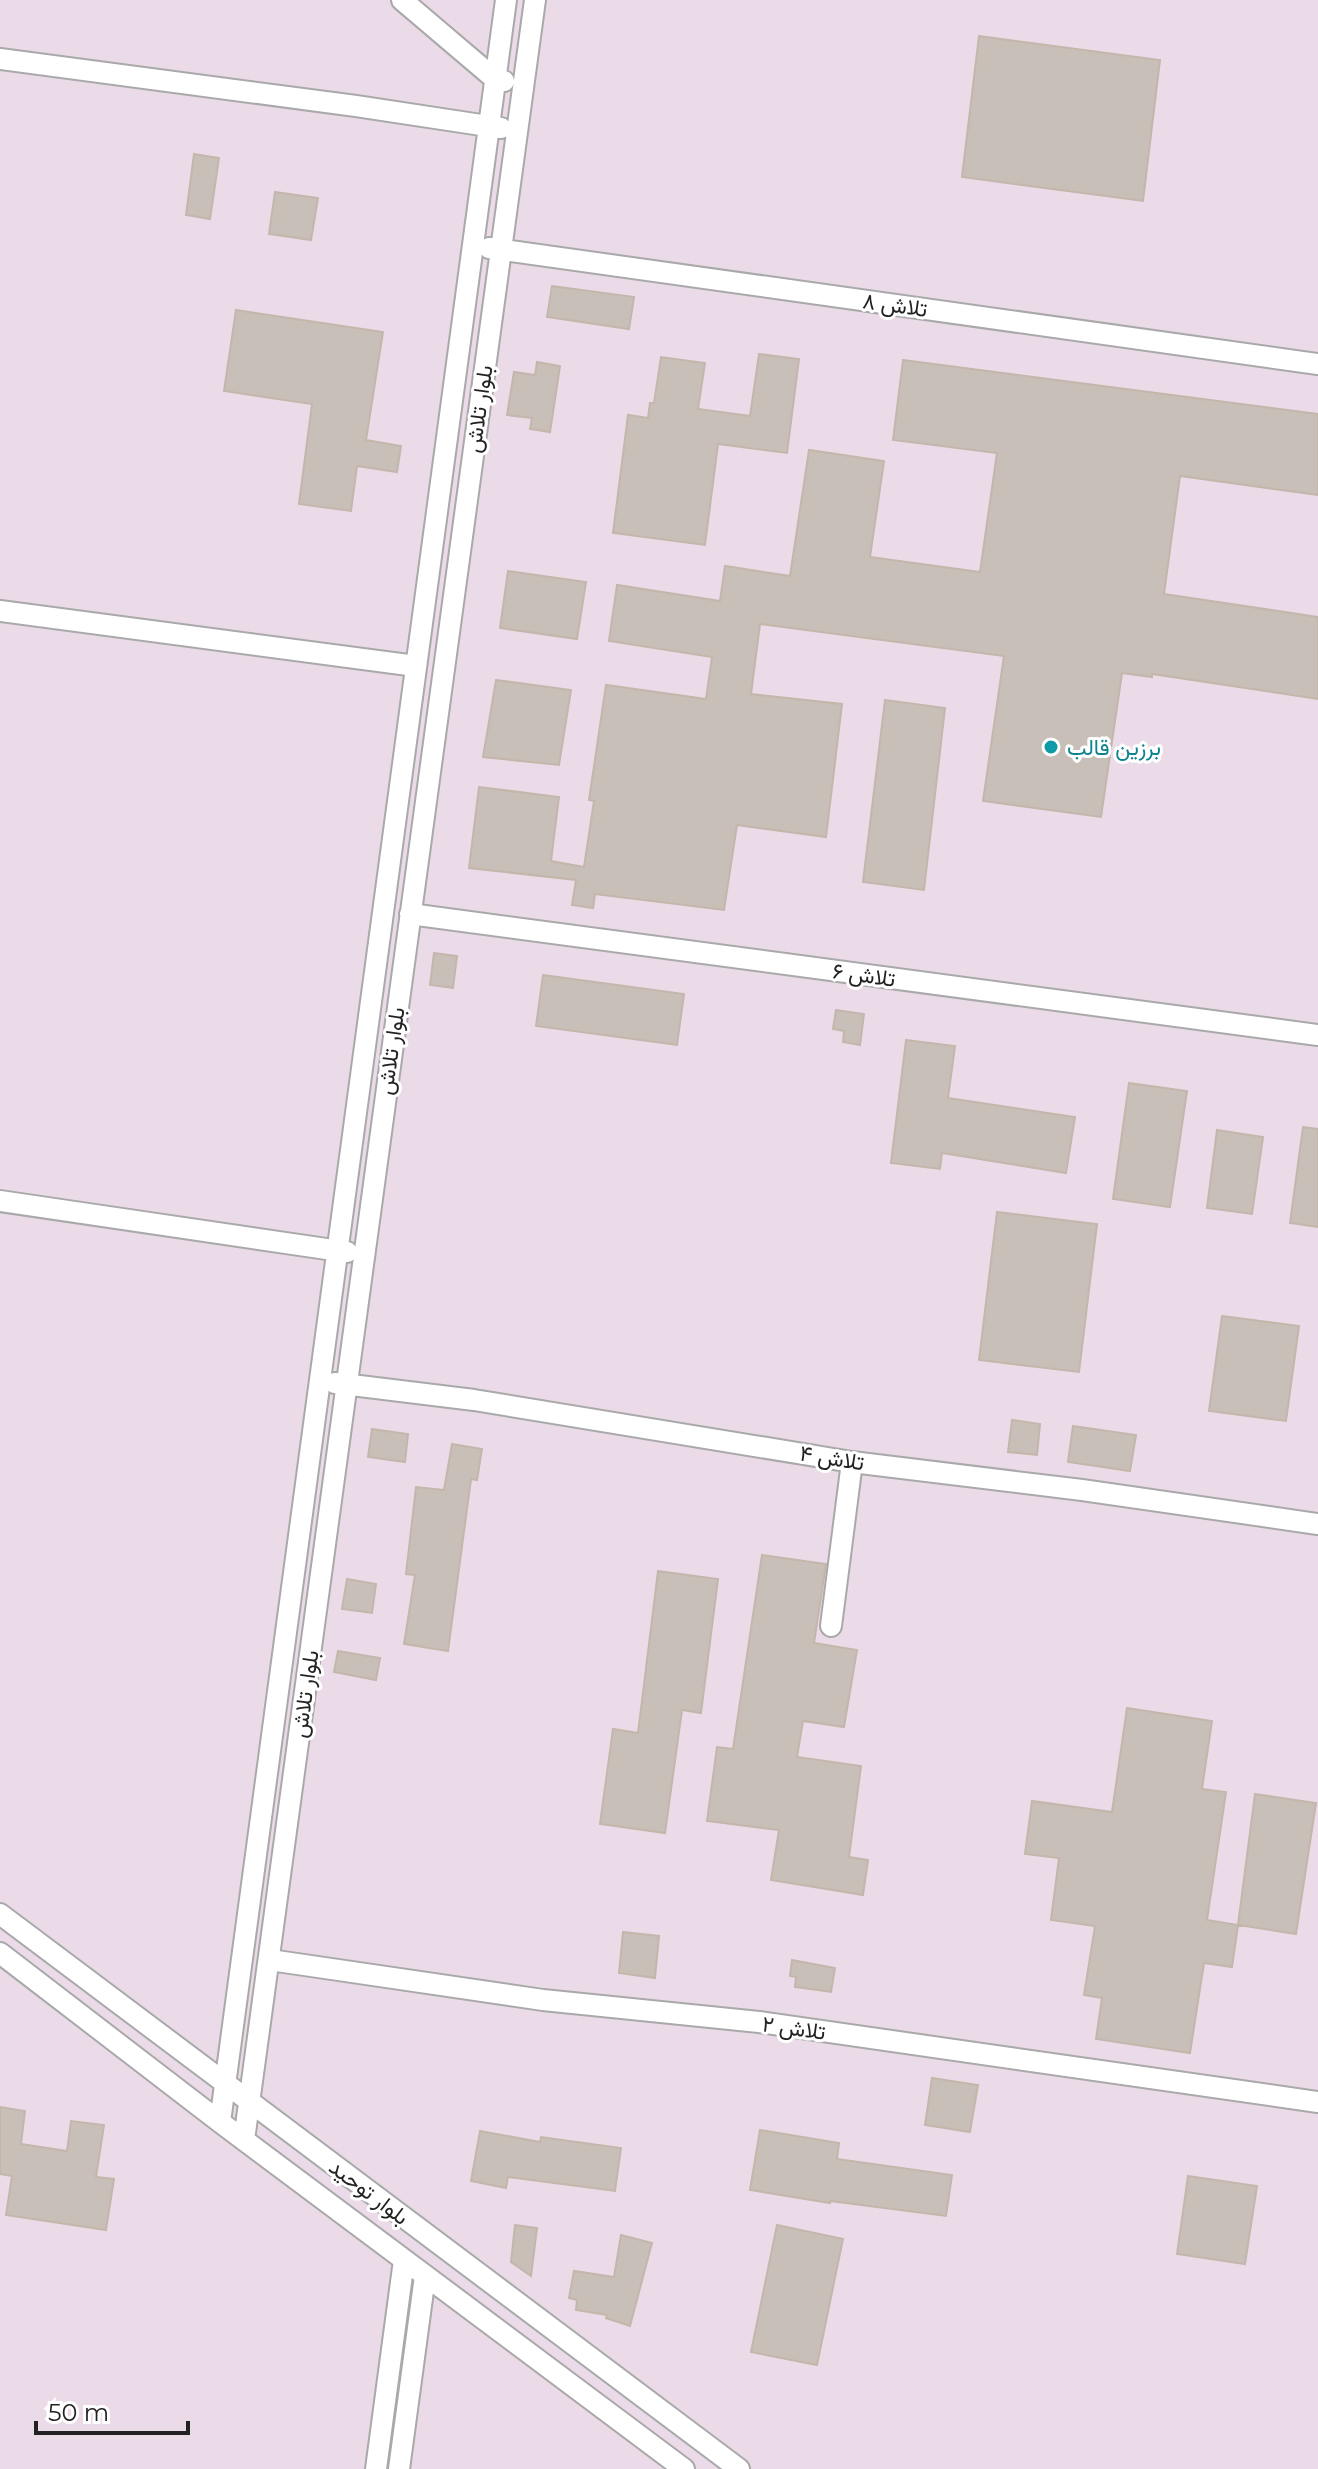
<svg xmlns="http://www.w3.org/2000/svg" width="1318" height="2469" font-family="Montserrat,Vazirmatn,sans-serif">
<rect width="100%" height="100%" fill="#f2efe9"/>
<!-- industrial -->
<path fill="#ebdbe8" d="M0,0h1318v2469h-1318z"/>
<!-- building -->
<path fill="#c7bfb8" stroke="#c4b6ab" stroke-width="2" d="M979,36l181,24 -17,141 -181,-24z
M194,154l25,4 -9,61 -24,-4z
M275,192l43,6 -7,42 -42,-6z
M552,286l82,11 -5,32 -82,-12z
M236,310l147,22 -17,108 35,6 -4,26 -40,-6 -6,45 -52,-7 13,-100 -88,-13z
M759,354l40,5 -12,94 -69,-9 -13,101 -92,-12 15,-118 20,3 2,-15h4l7,-46 44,6 -7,46 52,7z
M903,360l415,54v81l-138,-19 -16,118 154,23v82l-166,-25v3l-30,-4 -21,144 -118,-16 21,-145 -244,-32 -9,70 91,10 -16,133 -89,-12 -13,85 -129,-16 -2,14 -21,-3 4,-25 -107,-12 10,-81 80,10 -8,64 33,6 10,-66 -5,-1 17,-115 100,14 6,-42 -103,-16 8,-56 103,16 5,-35 65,10 19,-126 75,11 -14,96 110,15 17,-119 -104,-13z
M537,362l23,4 -10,66 -20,-3 2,-11 -25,-3 7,-43 21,3z
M508,571l78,11 -9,57 -77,-11z
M496,680l75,10 -12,75 -76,-8z
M885,700l60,8 -21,182 -61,-8z
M434,953l23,3 -4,32 -23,-3z
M543,975l141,19 -7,51 -141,-19z
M836,1010l28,4 -4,31 -17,-3 1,-11 -11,-2z
M906,1040l49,6 -7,52 127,19 -9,56 -124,-20 -2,16 -49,-6z
M1129,1083l58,8 -17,116 -57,-8z
M1303,1127l15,2v98l-28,-4z
M1217,1130l46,7 -11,77 -45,-6z
M997,1212l100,12 -18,148 -100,-12z
M1222,1316l77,10 -13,95 -77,-10z
M1012,1420l28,4 -3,31 -29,-3z
M1073,1426l63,9 -6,36 -62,-9z
M372,1429l36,5 -3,28 -37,-5z
M452,1444l30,5 -5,31 -6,-1 -23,172 -44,-7 11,-69 -9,-1 10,-87 28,3z
M762,1555l64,9 -12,79 43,7 -13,77 -41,-6 -6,36 64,9 -12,91 19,3 -5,35 -92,-15 8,-50 -72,-9 10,-74 16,2z
M658,1571l60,8 -17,134 -19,-3 -17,123 -65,-9 13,-95 25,4z
M347,1579l29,5 -4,29 -30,-4z
M338,1651l42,7 -4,22 -42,-8z
M1127,1708l85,13 -10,68 24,3 -19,128 31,5 -6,42 -28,-4 -14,90 -94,-14 6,-41 -18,-3 11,-69 -44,-6 8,-62 -34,-4 7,-53 80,11z
M1255,1794l61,9 -20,131 -58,-9z
M623,1932l36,4 -4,42 -36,-5z
M792,1960l43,8 -4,24 -36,-5 1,-10 -6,-1z
M932,2078l46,7 -8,47 -45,-7z
M0,2107l25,4 -4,33 46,7 4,-30 33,4 -8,52 18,2 -8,51 -100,-15 6,-39 -12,-2z
M760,2130l79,13 -2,16 115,16 -6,41 -116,-15v2l-80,-13z
M480,2131l60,11 1,-5 80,11 -6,43 -107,-14 -2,11 -35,-7z
M1188,2176l69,10 -12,78 -68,-10z
M515,2225l22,3 -6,48 -20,-14z
M777,2225l66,14 -26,126 -66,-13z
M621,2235l31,8 -22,83 -24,-8 1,-3 -31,-5 1,-10 -8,-2 5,-27 40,6z"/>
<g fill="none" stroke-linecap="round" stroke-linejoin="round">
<defs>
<path id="minor" d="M402,0l93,79 9,2
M0,59l356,47 145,22
M489,248l829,116
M0,611l416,55
M410,914l908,121
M0,1201l347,51
M335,1383l139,17 378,62 230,28 236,34
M831,1626l21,-164
M0,1914l739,555
M0,1953l220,169 464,347
M270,1960l273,40 216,22 559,80
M220,2122l286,-2122
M244,2140l291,-2140
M376,2469l28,-209
M399,2469l26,-193"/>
</defs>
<!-- minor casing -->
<use href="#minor" stroke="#a9a9a9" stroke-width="24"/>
<!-- minor -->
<use href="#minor" stroke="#fff" stroke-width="20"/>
</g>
<!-- markers -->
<circle fill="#0f9aa8" stroke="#fff" stroke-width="3" cx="1051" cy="747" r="8"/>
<g text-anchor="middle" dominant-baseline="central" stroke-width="6" stroke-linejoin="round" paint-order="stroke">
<!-- street labels -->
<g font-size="22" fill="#222" stroke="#fff">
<text transform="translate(895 305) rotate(8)">تلاش ۸</text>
<text transform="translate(479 409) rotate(-82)">بلوار تلاش</text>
<text transform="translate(864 975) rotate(8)">تلاش ۶</text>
<text transform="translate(391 1051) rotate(-82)">بلوار تلاش</text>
<text transform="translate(832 1458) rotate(9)">تلاش ۴</text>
<text transform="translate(305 1694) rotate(-82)">بلوار تلاش</text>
<text transform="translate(794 2028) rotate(8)">تلاش ۲</text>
<text transform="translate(369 2192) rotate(37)">بلوار توحید</text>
</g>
<!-- culture labels -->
<g font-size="22" fill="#0d838f" stroke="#fff" text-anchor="start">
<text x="1067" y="747">برزین قالب</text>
</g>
</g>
<!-- scale -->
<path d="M36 2421v12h152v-12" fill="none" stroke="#222222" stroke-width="4"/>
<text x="48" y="2421" font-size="24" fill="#222222" stroke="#ffffff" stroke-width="6" paint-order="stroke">50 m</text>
</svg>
